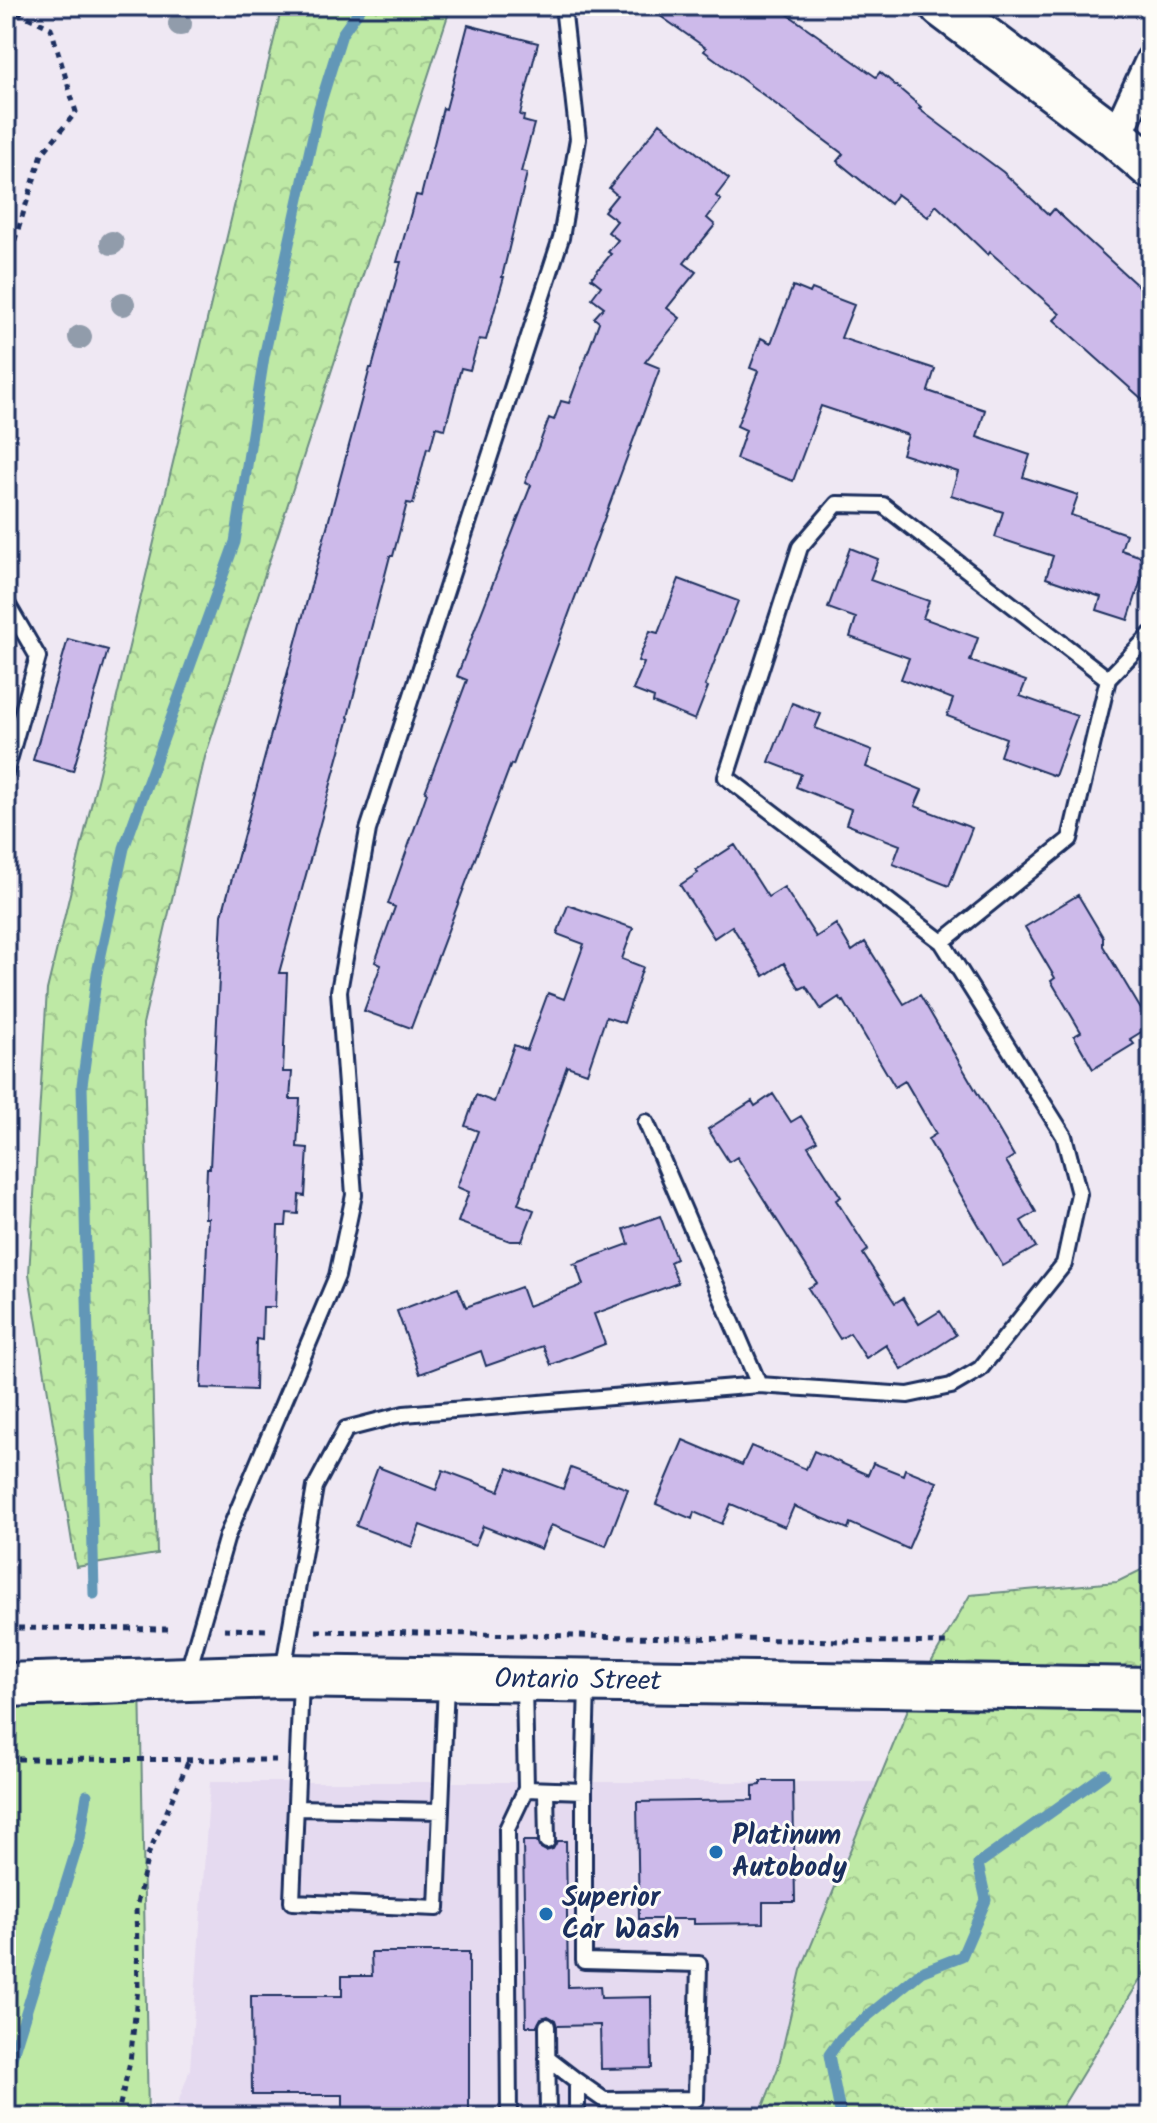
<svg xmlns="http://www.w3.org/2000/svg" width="1157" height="2123" font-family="Kalam,sans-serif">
<defs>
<pattern id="forest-crowns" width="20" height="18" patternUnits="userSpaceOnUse" patternTransform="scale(2)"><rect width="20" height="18" fill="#bee9a5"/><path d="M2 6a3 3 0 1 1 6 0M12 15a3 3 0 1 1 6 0" fill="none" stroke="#a3c890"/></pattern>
</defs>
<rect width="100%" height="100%" fill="#efe8f3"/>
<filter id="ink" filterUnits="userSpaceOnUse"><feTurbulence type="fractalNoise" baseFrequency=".0125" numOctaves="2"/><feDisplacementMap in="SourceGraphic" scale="16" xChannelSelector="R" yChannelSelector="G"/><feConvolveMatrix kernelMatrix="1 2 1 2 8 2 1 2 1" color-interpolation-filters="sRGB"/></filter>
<g filter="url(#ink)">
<!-- built -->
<path fill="#e5daf0" d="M210,1782h668l-77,188 -23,98 -19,49h-586l17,-48z"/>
<!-- green -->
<path fill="#bee9a5" stroke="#6c8c82" stroke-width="2" d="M140,1680l8,437h-142v-433z"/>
<!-- forest -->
<path fill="url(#forest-crowns)" stroke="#6c8c82" stroke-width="2" d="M282,6h169l-246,751 -62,267 14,530 -81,13 -47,-293 18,-284z
M1151,1565v402h-3l-92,150h-297l19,-49 23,-98 116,-283 53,-92 147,-13z"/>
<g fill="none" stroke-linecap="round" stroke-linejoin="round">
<!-- stream -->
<path stroke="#6297b7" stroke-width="11" d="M94,1594l-12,-509 15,-112 27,-125 111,-306 29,-185 55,-249 23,-74 20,-28
M6,2077l74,-239 7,-43
M841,2117l-12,-62 12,-17 80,-66 41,-16 24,-56 -8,-36 127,-90"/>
</g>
<!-- building -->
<path fill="#cdbaea" stroke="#1b2f5e" stroke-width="2" d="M646,6h130l100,71 4,-5 41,35 -2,2 84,63 46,43 5,-6 97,89v109l-97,-87 6,-6 -70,-62 -2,3 -52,-50 -8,12 -31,-23 -7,10 -53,-43 6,-7 -139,-103 2,-3z
M468,25l70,18 -18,72 4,1 -1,5 11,3 -13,48 6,1 -25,104h2l-18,63 -7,-1 -9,31 -9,-2 -16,61 -9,-2 -6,22 -3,-1 -14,56 -6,-1 -14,53h-3l-42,161 1,1 -70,255h8l-4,99h9l-2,27h10l-3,48 11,1 -3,48 -6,-1 -1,19 -11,-1 -1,13h-8l-3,81h-12l-1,33 -6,-1 -1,51 -54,-2 7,-170h-3l2,-50h3l12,-253 148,-547h2l29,-106h-4l19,-67 5,1 22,-88 3,1z
M660,123l69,56 -13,17 5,4 -14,18 8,7 -31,38 12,9 -29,36 13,10 -35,44 15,6 -147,397 -2,-1 -100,264 -47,-17 17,-46 -6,-3 20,-55 -7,-3 39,-111 -2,-1 42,-112 -10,-4 74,-191 -6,-2 24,-65 5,2 7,-19 8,2 30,-81 -5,-4 10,-11 -12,-9 9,-12 -10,-8 20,-24 -3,-2 10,-12 -10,-8 9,-11 -13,-10 13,-16 -8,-7z
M793,286l17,7 2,-4 42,16 -13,33 94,31 -7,22 57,19 -8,27 53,18 -7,22 55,18 -7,20 55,19 -5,16 27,9 -20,61 -31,-10 4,-13 -55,-19 7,-22 -58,-19 8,-25 -52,-17 7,-23 -56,-18 6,-19 -87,-29 -28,75 -57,-22 10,-29 -9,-4 21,-55 -8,-3 11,-30 10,5z
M850,548l28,11 -8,21 59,21 -6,17 55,20 -8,23 56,20 -6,15 57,20 -22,60 -55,-20 6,-18 -59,-22 6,-17 -52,-20 8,-21 -59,-21 6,-19 -28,-10z
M679,579l59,22 -33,85 3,1 -13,33 -42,-17 1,-5 -21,-8 11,-27 -6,-2 12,-30 8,2z
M68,639l40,11 -35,121 -40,-11z
M792,703l29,11 -6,14 57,22 -6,17 56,23 -7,16 57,22 -23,58 -56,-22 7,-19 -54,-21 5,-15 -55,-22 5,-13 -32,-12z
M735,845l33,52 16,-10 32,50 20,-13 16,27 13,-9 39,62 16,-9 94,161 -8,5 30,51 -15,9 15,26 -33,19 -75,-127 8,-5 -31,-53 -10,6 -51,-86 -1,1 -4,-5 -18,12 -15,-23 -6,3 -16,-26 -20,13 -32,-50 -18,12 -34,-53 18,-12 -2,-3z
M1078,895l25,42v9l48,80 -21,13 4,5 -41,25 -19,-33 7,-4 -30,-51 4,-3 -30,-51z
M568,905l65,23 -11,31 21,8 -19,56 -18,-6 -19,56 -20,-7 -49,138 16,6 -12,31h-12l-52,-19 11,-30 -12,-5 21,-56 -13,-5 11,-31 18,7 20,-57 13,5 21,-57 16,6 20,-55 -27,-10z
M773,1094l18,28 10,-6 16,25 -9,5 33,51 -5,3 32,50 -5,4 32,49 8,-5 16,26 21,-13 16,24 -54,35 -16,-25 -20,13 -16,-25 -10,6 -32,-51 9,-5 -80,-126 -8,5 -21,-33 44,-28 3,5z
M660,1216l16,43 -6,3 8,21 -84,31 11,30 -54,21 -8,-19 -57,20 -5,-15 -61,23 -23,-63 61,-23 8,19 55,-20 7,19 55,-21 -6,-18 1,-1 -4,-2 55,-20 -5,-15z
M683,1440l59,25 9,-19 55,23 8,-18 54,24 5,-12 30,12 2,-6 32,13 -29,67 -58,-26 -2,6 -54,-23 -9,21 -54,-23 -9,20 -28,-12 -2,7 -36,-15z
M378,1467l58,23 7,-20 56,21 9,-23 55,21 8,-21 57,21 -22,57 -55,-21 -10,24 -58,-23 -8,20 -55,-21 -8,22 -56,-21z
M761,1781h32l2,121h-32v21l-69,1v-5h-55l-2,-117 116,-2v-14l8,-1z
M523,1841h14l2,6 7,4 7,-2 4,-8h9l2,146 32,-1 1,12 50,-1 1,71 -51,1 -1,-44 -43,1 -2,-6 -7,-4 -7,2 -4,8h-11z
M371,1952h98v165h-126v-22h-91l-1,-99h91v-20h30z"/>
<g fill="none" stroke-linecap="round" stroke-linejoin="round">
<defs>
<path id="lane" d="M6,602l32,55 -32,114
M942,942l128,-103 38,-160 43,-45
M646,1122l113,263
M283,1671l32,-184 31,-58 58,-15 355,-29 149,10 43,-9 29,-17 84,-105 15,-70 -15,-58 -122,-194 -216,-165 74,-230 37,-43 46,1 225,174
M187,1675l40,-139 110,-260 17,-81 -15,-204 29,-161 193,-592 17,-99 -14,-124 3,-9
M301,1681l-9,221 145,6 9,-225
M526,1789l58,2 3,-106
M546,1790l1,51
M296,1808l145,3
M547,2026l1,91
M547,2058l30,23v36
M577,2081l27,19 92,-1 3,-135 -115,-3v-170
M509,2117l-2,-288 19,-40 -2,-105"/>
<path id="street" d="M1116,137l35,-76"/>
<g id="secondary">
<path d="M942,6l174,131 35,30"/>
<path id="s1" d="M6,1685l276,-9 869,13"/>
</g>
</defs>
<!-- lane casing -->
<use href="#lane" stroke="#1b2f5e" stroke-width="20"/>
<!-- street casing -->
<use href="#street" stroke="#1b2f5e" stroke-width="36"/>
<!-- secondary casing -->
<use href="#secondary" stroke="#1b2f5e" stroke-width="48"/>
<!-- path -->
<path stroke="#1b2f5e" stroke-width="5" stroke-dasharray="6 6" stroke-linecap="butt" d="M6,7l45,21 25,84 -34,42 -36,114
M6,1628l168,1
M224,1629l42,1
M316,1631l630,12
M6,1759l270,1
M117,2117l13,-55 8,-74 -2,-80 12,-53 41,-95"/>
<!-- lane -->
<use href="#lane" stroke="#fdfcf7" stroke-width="14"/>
<!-- street -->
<use href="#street" stroke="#fdfcf7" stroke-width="30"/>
<!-- secondary -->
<use href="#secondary" stroke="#fdfcf7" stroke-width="42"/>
</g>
<!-- trees -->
<g fill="#919cab">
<circle cx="180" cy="24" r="12"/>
<circle cx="112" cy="243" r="12"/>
<circle cx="123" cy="304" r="12"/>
<circle cx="80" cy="337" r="12"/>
</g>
</g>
<!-- markers -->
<g fill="#1f6fb2" stroke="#fdfcf7" stroke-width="3">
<circle cx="716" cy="1852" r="8"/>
<circle cx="546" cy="1914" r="8"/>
</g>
<g text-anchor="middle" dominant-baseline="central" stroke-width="6" stroke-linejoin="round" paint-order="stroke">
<!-- street labels -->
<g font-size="28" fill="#1b2f5e" stroke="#fdfcf7">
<text stroke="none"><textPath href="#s1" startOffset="572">Ontario Street</textPath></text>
</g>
<!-- poi labels -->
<g font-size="28" font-weight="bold" fill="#1b2f5e" stroke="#fdfcf7" text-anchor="start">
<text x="732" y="1836">Platinum<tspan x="732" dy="32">Autobody</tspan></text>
<text x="562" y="1898">Superior<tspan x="562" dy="32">Car Wash</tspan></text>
</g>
</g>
<!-- margin -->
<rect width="1157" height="2123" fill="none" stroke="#fdfcf7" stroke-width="32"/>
<rect x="16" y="16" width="1125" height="2091" fill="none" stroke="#1b2f5e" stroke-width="3" filter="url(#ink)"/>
</svg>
